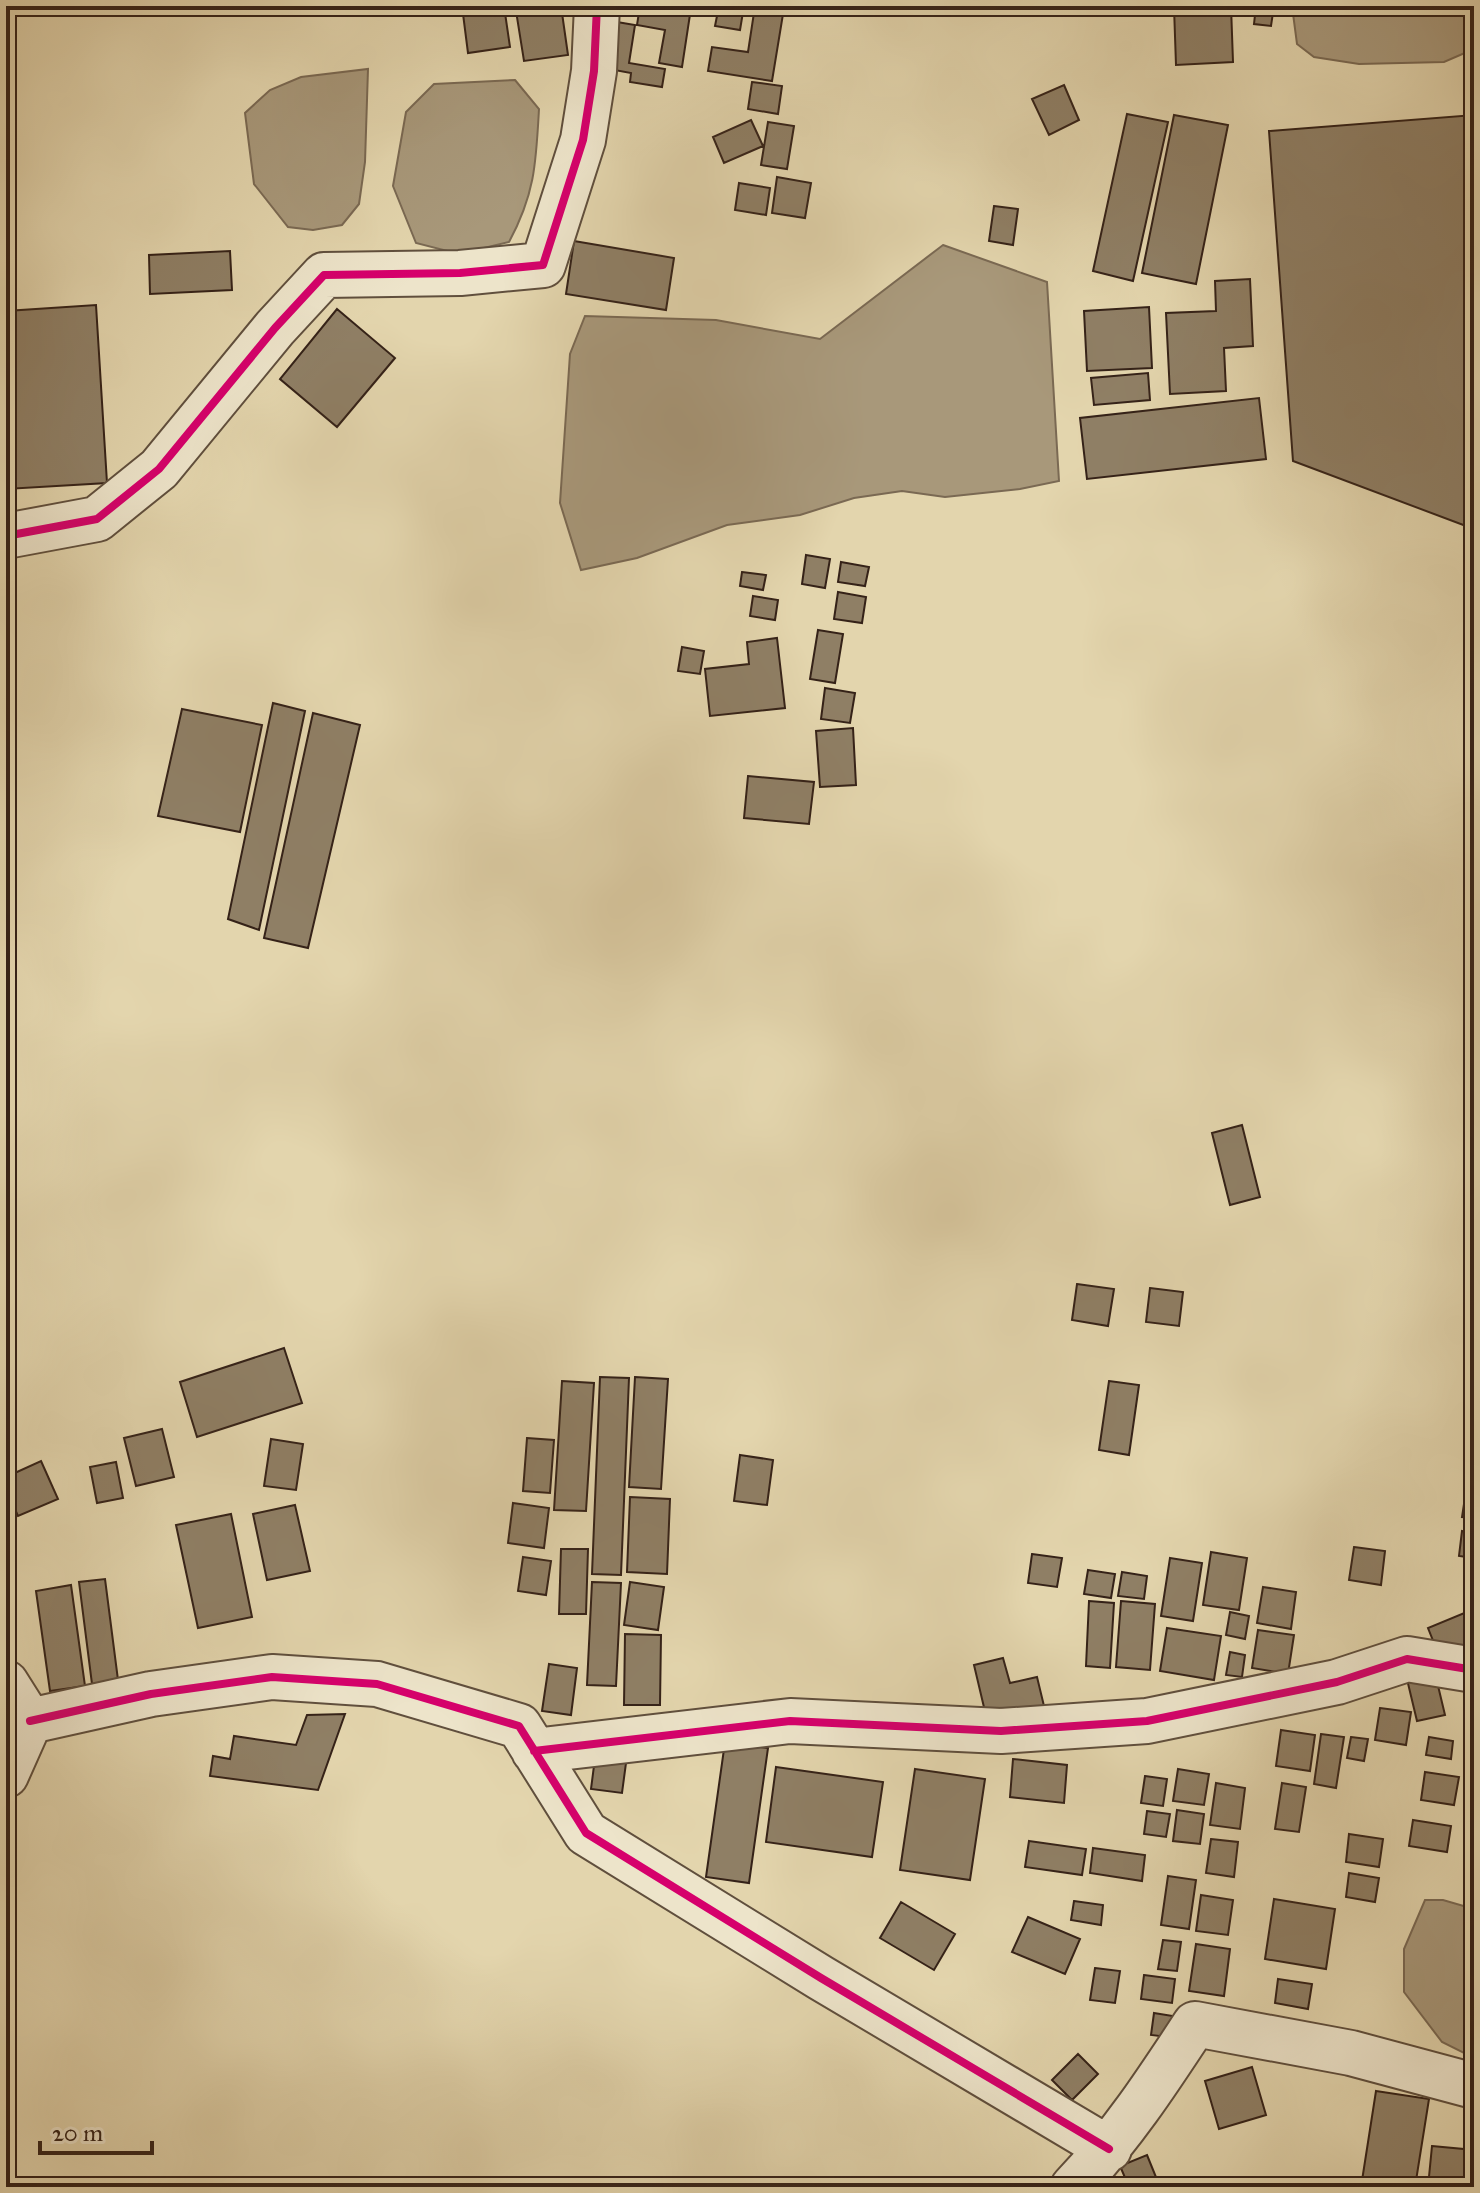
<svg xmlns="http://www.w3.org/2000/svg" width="1480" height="2193" font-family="'IM FELL Great Primer',serif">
<rect width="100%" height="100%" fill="#e3d5ad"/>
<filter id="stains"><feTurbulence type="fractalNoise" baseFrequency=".0025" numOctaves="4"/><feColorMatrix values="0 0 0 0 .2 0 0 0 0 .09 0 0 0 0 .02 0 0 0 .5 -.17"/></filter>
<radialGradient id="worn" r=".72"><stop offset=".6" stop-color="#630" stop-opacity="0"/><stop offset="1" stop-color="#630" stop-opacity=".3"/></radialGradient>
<!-- water -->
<path fill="#a8987a" stroke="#7a6953" stroke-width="2" d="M1292,6h182v43l-30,13 -85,2 -45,-7 -17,-13z
M368,69l-3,93 -6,42 -17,21 -29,5 -25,-3 -34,-43 -9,-71 25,-23 31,-13z
M515,80l24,29c-3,54 -4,85 -30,133l-50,12 -43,-11 -23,-57 13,-74 28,-28z
M943,245l104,37 12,199 -39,8 -75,8 -43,-6 -48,7 -54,17 -73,10 -90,33 -56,12 -21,-67 10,-149 15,-38 131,4 104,19z
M1425,1900h18l31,9v149l-32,-16 -38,-50v-43z"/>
<!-- building -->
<path fill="#8f7f65" stroke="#352218" stroke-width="2" d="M462,6h42l6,41 -42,6z
M561,6l7,49 -44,6 -8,-50z
M640,6l51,2 -9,59 -23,-4 6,-33 -28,-5z
M719,6h25l-4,24 -25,-4z
M755,6l29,2 -12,73 -64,-10 4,-24 36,5z
M1231,6l2,56 -57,3 -2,-58z
M1256,6h18l-3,20 -17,-2z
M617,22l18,3 -6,38 36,6 -3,18 -32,-5 1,-9 -22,-4z
M752,82l30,4 -4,28 -30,-5z
M1064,85l15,35 -30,15 -17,-36z
M1127,114l41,8 -35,159 -40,-10z
M1174,115l54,10 -32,159 -54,-11z
M1474,115v414l-181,-68 -24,-330z
M751,120l12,26 -39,17 -11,-26z
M768,122l26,4 -7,43 -26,-4z
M777,177l34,6 -6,35 -33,-5z
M739,183l31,5 -4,27 -31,-5z
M994,206l24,3 -5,36 -24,-4z
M574,241l100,17 -8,52 -100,-16z
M230,251l2,39 -82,4 -1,-39z
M1250,279l3,67 -29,2 2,43 -56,3 -4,-81 50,-2 -1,-30z
M96,305l11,178 -101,6v-178z
M1149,307l3,61 -65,3 -3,-60z
M337,309l58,49 -58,69 -57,-48z
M1148,373l2,27 -56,5 -3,-27z
M1259,398l7,61 -179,20 -7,-61z
M806,555l24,4 -5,29 -23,-4z
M841,562l28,5 -4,19 -27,-4z
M742,572l24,3 -3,15 -23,-4z
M838,592l28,5 -4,26 -28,-4z
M753,596l25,4 -3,20 -25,-4z
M818,630l25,4 -8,49 -25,-4z
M777,638l8,70 -75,8 -5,-47 44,-5 -2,-22z
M682,647l22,4 -4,23 -22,-3z
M825,688l30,5 -5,30 -29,-4z
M273,703l32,8 -46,219 -31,-11z
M182,709l80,16 -22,107 -82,-16z
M313,713l47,12 -52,223 -44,-10z
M853,728l3,57 -36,2 -4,-56z
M748,776l66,6 -5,42 -65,-6z
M1242,1125l18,72 -30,8 -18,-72z
M1077,1284l37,5 -6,37 -36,-6z
M1150,1288l33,4 -4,34 -33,-4z
M284,1348l18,55 -105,34 -17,-55z
M600,1377l29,1 -8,197 -29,-1z
M635,1377l33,2 -7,110 -32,-2z
M562,1381l32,2 -8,128 -32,-1z
M1109,1381l30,4 -10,70 -30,-5z
M162,1429l12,48 -38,9 -12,-48z
M527,1438l27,2 -4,53 -27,-2z
M271,1439l32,5 -7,46 -32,-4z
M740,1455l33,5 -6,45 -33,-4z
M41,1461l17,38 -40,17 -12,-27v-12z
M116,1462l7,36 -26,5 -7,-36z
M1470,1465l4,1v52l-12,-1z
M630,1497l40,2 -3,75 -40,-2z
M513,1503l36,5 -5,40 -36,-5z
M295,1505l15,66 -43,9 -14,-66z
M231,1514l21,103 -54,11 -22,-103z
M1462,1531l12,2v25l-15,-2z
M1354,1547l31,4 -4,34 -32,-5z
M561,1549h27l-2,65h-27z
M1211,1552l36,6 -8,52 -36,-5z
M1032,1554l30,4 -5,29 -29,-4z
M523,1557l28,4 -5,34 -28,-4z
M1170,1558l32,5 -9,58 -32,-5z
M1088,1570l27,4 -4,24 -27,-4z
M1122,1572l25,4 -3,23 -26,-3z
M105,1579l13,101 -26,4 -13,-102z
M592,1582l29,1 -5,103 -29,-1z
M630,1582l34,5 -6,43 -34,-5z
M71,1585l14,101 -35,5 -14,-100z
M1263,1587l33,5 -5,37 -34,-6z
M1089,1601l25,2 -4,65 -24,-2z
M1121,1601l34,3 -5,66 -34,-3z
M1474,1609v35l-34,14 -12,-30z
M1230,1612l19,4 -4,23 -19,-4z
M1167,1628l54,8 -7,44 -54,-9z
M1258,1630l36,5 -6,39 -36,-6z
M625,1634l36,1 -1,70h-36z
M1230,1652l15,3 -3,22 -16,-2z
M1003,1658l7,25 27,-6 7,29 -57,14 -13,-55z
M549,1664l28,4 -6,47 -29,-4z
M1434,1669l11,46 -28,6 -11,-46z
M1380,1708l31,4 -5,33 -31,-5z
M345,1714l-27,76 -108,-14 3,-20 17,3 4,-23 62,9 11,-30z
M1281,1730l34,5 -5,36 -34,-5z
M1321,1734l23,3 -8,51 -22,-4z
M1351,1737l17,2 -4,22 -17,-3z
M1429,1737l24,4 -2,18 -25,-4z
M725,1742l43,6 -19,135 -43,-6z
M595,1758l31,5 -4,30 -31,-4z
M1013,1759l54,6 -3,38 -54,-6z
M776,1767l107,15 -11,75 -106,-15z
M915,1769l70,10 -15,101 -70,-10z
M1178,1769l31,5 -5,31 -31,-4z
M1425,1772l34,5 -5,28 -33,-5z
M1145,1776l22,3 -4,27 -22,-3z
M1216,1783l29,5 -5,41 -30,-4z
M1282,1783l24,4 -7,45 -24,-3z
M1177,1810l27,4 -4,30 -27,-3z
M1147,1811l23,3 -4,23 -22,-3z
M1413,1820l38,6 -4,26 -38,-6z
M1349,1834l34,5 -4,28 -33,-5z
M1211,1839l27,3 -4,35 -28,-4z
M1029,1841l57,8 -4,26 -57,-8z
M1093,1848l52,7 -3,26 -52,-8z
M1349,1873l30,5 -4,24 -29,-5z
M1168,1876l28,4 -7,49 -28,-4z
M1201,1895l32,5 -5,35 -32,-4z
M1274,1899l61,10 -9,60 -61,-10z
M1074,1901l29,4 -2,20 -30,-5z
M901,1902l54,32 -21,36 -54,-32z
M1028,1917l52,22 -15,35 -53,-22z
M1163,1940l18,2 -4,29 -19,-2z
M1196,1944l34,5 -6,47 -35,-5z
M1095,1968l25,3 -5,32 -25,-3z
M1144,1975l31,4 -3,24 -31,-4z
M1278,1979l34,5 -4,25 -33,-6z
M1154,2013l25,4 -3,21 -25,-3z
M1078,2054l20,20 -26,26 -20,-20z
M1252,2067l14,48 -47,14 -14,-48z
M1376,2091l53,8 -14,88h-54z
M1432,2146l42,4v37h-46z
M1147,2155l13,32h-31l-9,-21z"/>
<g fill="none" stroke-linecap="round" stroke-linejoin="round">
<defs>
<path id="minor" d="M6,536l91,-17 62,-50 116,-141 49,-53 136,-2 83,-8 40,-125 11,-69 3,-65
M6,1683l24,38 -24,54
M30,1721l121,-27 121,-17 105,7 142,42 67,107 235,145 288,171
M534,1751l256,-30 211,10 146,-10 190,-39 70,-23 67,11
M1073,2187c48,-50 84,-105 122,-163l156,29 123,33"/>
</defs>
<!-- minor casing -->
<use href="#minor" stroke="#604f3d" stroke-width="48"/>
<!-- minor -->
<use href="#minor" stroke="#ede4ca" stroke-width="44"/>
<defs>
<path id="cycleway" d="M6,536l91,-17 62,-50 116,-141 49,-53 136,-2 83,-8 40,-125 11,-69 3,-65
M30,1721l121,-27 121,-17 105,7 142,42 67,107 235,145 288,171
M534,1751l256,-30 211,10 146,-10 190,-39 70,-23 67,11"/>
</defs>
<!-- cycleway casing -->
<use href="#cycleway" stroke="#ede4ca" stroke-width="13"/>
<!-- cycleway -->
<use href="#cycleway" stroke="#d6006c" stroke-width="8"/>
</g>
<!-- margin -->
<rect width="1480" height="2193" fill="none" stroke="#e3d5ad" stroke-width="32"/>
<rect x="8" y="8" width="1464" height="2177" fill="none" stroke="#352218" stroke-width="4"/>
<rect x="16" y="16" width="1448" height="2161" fill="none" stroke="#352218" stroke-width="2"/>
<!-- scale -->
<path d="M40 2141v12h112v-12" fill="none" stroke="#352218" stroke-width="4"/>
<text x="52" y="2141" font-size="24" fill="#352218" stroke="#ede4ca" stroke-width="6" paint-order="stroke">20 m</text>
<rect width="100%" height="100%" filter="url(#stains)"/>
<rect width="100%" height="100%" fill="url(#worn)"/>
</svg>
